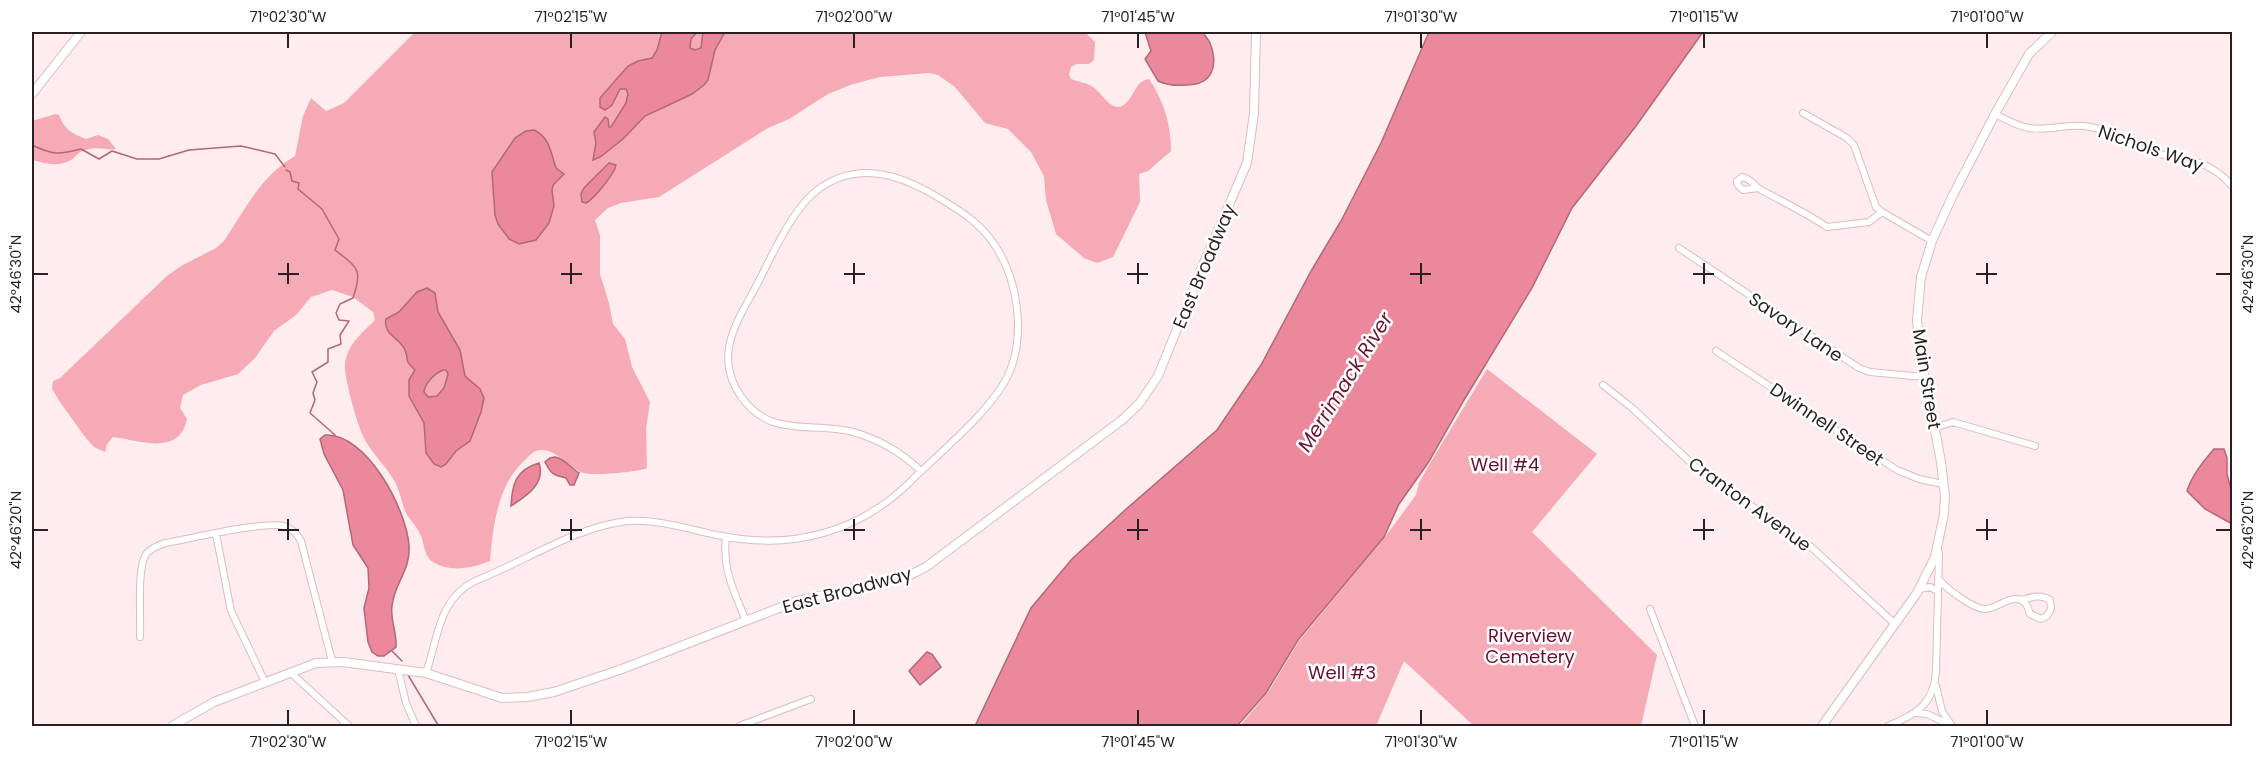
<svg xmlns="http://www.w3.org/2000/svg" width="2264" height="758" font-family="Poppins,sans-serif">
<rect width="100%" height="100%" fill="#feecef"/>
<!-- green -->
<path fill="#f5aab6" d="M415,32h670l10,10 -1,18 -5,4h-13l-5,3 -2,8 2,4c7,3 17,4 22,8 10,7 21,30 34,15 8,-8 9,-21 22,-23 15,22 22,46 22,72l-23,20 -9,3 1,28 -27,55 -16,6 -13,-5 -28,-24 -10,-34 -2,-24 -13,-24 -23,-23 -23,-6 -30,-36 -17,-12 -9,-2 -49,4 -27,7 -25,10 -39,25 -21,9 -109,69 -38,6 -13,5 -13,12 5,15v39l9,29 4,21 12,15 7,28 18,35 -4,27 1,39c-8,4 -55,8 -63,5 -15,-4 -26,-24 -44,-23 -6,0 -11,6 -15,10 -28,25 -32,67 -35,101 -18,7 -39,12 -57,1 -10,-7 -8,-19 -13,-28 -4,-9 -11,-15 -15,-23 -4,-12 -6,-24 -13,-34 -9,-14 -22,-26 -29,-41 -6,-13 -19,-58 -18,-71 1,-19 17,-32 30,-45l-2,-8 -20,-15 -21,-7 -21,7 -15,18 -22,16 -19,27 -17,16 -37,11 -18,10 -3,13 7,11c-8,38 -48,21 -74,18l-6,7 -2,8 -11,-5 -9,-10 -25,-35 -8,-13 1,-8 7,-3 108,-103 15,-10 33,-17 8,-7c21,-32 37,-65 71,-85l8,-40 8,-18 15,13 18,-8z
M56,114l3,1c6,15 12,18 27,24l12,-4 10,4 8,10c-10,2 -20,-4 -33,2 -5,1 -7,6 -12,9 -13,7 -25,4 -38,0l-1,-39z
M1487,369l110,85 -65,78 125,123 -16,71h-167l-70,-65 -28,65h-136l29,-35 30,-50 86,-104 31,-42 3,-12 10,-18z"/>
<!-- water -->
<path fill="#ec889b" stroke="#b26876" stroke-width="1.5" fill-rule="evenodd" d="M662,32h35l-6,7 -1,9 5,2 6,-2 2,-16h22l-10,18 -7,30 -4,5 -12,9 -47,22 -22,23 -23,18 -7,3 3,-17 -2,-11 11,-15 3,2 1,8h2l15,-24 2,-9 -2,-5h-6l-8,16 -7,5 -5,-3v-9l28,-32 10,-5 14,-3 5,-8z
M1145,32h58c2,4 5,7 7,11 9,24 2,42 -24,42 -10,1 -19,0 -28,-4l-13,-22 6,-8z
M1429,32h274l-67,94 -64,82 -40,80 -68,112 -36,63 -29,41 -15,33 -86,103 -32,53 -29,33h-262l56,-118 41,-49 52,-48 93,-81 44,-65 50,-94 30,-50 40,-78z
M534,130c16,7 17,24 22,38l8,6 -11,11 -1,5 2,16 -5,17 -13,17 -17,4 -10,-5 -11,-15 -3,-9 -3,-43 23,-34 11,-7z
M609,163l7,2c-1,8 -22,34 -30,38l-4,-1 -1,-8 3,-6z
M427,288l8,5 3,19 22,38 5,26 15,13 4,9 -3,14 -11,29 -14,10 -10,13 -5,3 -7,-3 -8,-11 -2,-30 -15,-27v-16l6,-10c-12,-12 -5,-6 -10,-20 -5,-13 -22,-14 -19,-31l13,-7 18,-20zM443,370h3l2,4 -4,14 -7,8 -9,1 -4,-5c1,-9 11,-19 19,-22z
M325,435c42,-2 81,74 84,110 2,26 -15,38 -17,61 -2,14 5,26 4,41l-12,9h-6l-6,-4 -4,-10 -4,-34 5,-20 -1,-20 -15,-23 -10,-55 -19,-36 -4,-15z
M2214,449h10l3,9v16l5,19v31l-27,-15 -18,-18c5,-16 16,-29 27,-42z
M555,457c9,1 16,11 24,16l-5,12h-4l-4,-7c-13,-3 -15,-4 -21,-16l5,-4z
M539,463c7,21 -13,33 -28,43 1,-21 4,-36 28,-43z
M927,652l5,2 9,13 -21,18 -11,-14z"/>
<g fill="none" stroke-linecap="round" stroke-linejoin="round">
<!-- stream -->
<path stroke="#b26876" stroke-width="1.5" d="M32,145c21,10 26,10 49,4l18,10 13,-8 25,8h22l30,-9 52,-4 34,8 10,13
M286,170l4,2 2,9 7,2 -1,6 24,20 17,30 -4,11c23,18 28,19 18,48l-13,6 -4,9 3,7 10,1 -9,14 1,9 -13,5v13l-16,10 5,10 -4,11 2,7 -5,13 25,22
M392,651l10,10
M408,675l30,50 6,1"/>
<defs>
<path id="street" d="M1803,113l44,25 7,7 22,62 6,5 50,29
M1995,114c10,5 22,12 34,14 18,3 37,-4 55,-2 22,2 40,16 60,24 33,11 62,5 88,36
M1758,188l-15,2 -6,-6v-3l5,-4c9,1 12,9 19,13 23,12 45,23 66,37l42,-5 13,-10
M1679,248l180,120 11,4 54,5
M1716,351l181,119 22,9 24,5
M1603,385l28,22 70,65 108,73 86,79
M1934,428l19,-6 82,24
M216,534l15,77 34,71
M726,537c-4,33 8,54 20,84
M1938,578c7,10 34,30 46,31 12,1 29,-17 40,-7 3,2 5,9 6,12l11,5 6,-3 4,-7 -1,-9c-9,-6 -18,-3 -29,0
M1919,589l11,-2 7,4
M1650,609l45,117
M140,637c1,-20 -3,-65 5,-81 4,-7 12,-10 20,-13 25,-4 98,-22 119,-17 9,3 13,8 17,15l31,120
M398,669l8,34 10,23
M290,672l59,54
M426,673c12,-34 12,-74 49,-92 47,-18 102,-55 153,-60 32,-2 63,9 94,15 71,14 138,-4 189,-55 29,-29 84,-73 99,-110 15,-38 8,-90 -14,-124 -13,-21 -32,-34 -52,-46 -38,-24 -82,-42 -124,-13 -29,20 -50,73 -67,104 -19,34 -38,66 -13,103 29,43 67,27 109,36 28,7 52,21 72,40
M1936,686l6,25 10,15
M1916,713l11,1 21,10
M739,726l72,-27
M1888,726c29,-12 46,-22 48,-55l3,-118"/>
<path id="secondary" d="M32,94l49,-62
M172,726l42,-24 102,-39 27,-1 83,11 76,25 25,-1 27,-5 68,-23 175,-68 113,-26 16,-8 196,-147 17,-16 19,-28 42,-104 47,-109 7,-50 2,-81
M1822,726l95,-133 18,-36 9,-43 1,-18 -4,-34 -21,-111 -3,-31 4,-43 11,-36 21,-46 42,-81 34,-60 23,-22"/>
</defs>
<!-- street casing -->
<use href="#street" stroke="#dbbdc2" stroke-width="8"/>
<!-- secondary casing -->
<use href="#secondary" stroke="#dbbdc2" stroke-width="10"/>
<!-- street -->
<use href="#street" stroke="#fff" stroke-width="6"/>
<!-- secondary -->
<use href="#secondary" stroke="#fff" stroke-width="8"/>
</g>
<!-- ticks -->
<path fill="none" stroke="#2a1f21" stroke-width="2" d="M288,33v15M571,33v15M854,33v15M1138,33v15M1421,33v15M1704,33v15M1987,33v15M288,263v21M571,263v21M854,263v21M1138,263v21M1421,263v21M1704,263v21M1987,263v21M33,274h15M278,274h21M561,274h21M844,274h21M1127,274h21M1410,274h21M1693,274h21M1976,274h21M2216,274h15M288,519v21M571,519v21M854,519v21M1138,519v21M1421,519v21M1704,519v21M1987,519v21M33,530h15M278,530h21M561,530h21M844,530h21M1127,530h21M1410,530h21M1693,530h21M1976,530h21M2216,530h15M288,710v15M571,710v15M854,710v15M1138,710v15M1421,710v15M1704,710v15M1987,710v15"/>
<g text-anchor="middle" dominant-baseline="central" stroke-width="5" stroke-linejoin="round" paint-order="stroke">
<!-- street labels -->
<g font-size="18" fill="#2a1f21" stroke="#fff">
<text transform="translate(2151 148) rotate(19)">Nichols Way</text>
<text transform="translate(1204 266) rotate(-67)">East Broadway</text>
<text transform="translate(1796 327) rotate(34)">Savory Lane</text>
<text transform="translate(1927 379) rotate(81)">Main Street</text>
<text transform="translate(1827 424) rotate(34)">Dwinnell Street</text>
<text transform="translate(1750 504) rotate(36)">Cranton Avenue</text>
<text transform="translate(847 590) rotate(-15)">East Broadway</text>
</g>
<!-- park labels -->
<g font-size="18" fill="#690f2c" stroke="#fff">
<text x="1505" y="464">Well #4</text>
<text x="1530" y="635">Riverview<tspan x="1530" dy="21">Cemetery</tspan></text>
<text x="1342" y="672">Well #3</text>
</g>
<!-- water labels -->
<g font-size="20" font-style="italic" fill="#6e1631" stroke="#fff">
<text transform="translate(1345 382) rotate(-58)">Merrimack River</text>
</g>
</g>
<!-- border -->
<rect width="2264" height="758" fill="none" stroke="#ffffff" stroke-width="66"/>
<rect x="33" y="33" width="2198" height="692" fill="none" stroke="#2a1f21" stroke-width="2"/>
<g font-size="15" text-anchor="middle" fill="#2a1f21">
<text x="288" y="22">71°02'30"W</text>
<text x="571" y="22">71°02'15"W</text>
<text x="854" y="22">71°02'00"W</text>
<text x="1138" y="22">71°01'45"W</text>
<text x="1421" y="22">71°01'30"W</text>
<text x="1704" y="22">71°01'15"W</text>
<text x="1987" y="22">71°01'00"W</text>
<text transform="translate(16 274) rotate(-90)" y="5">42°46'30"N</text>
<text transform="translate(2248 274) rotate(-90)" y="5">42°46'30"N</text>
<text transform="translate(16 530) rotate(-90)" y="5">42°46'20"N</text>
<text transform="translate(2248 530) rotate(-90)" y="5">42°46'20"N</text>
<text x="288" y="747">71°02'30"W</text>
<text x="571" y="747">71°02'15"W</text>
<text x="854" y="747">71°02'00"W</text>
<text x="1138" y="747">71°01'45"W</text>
<text x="1421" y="747">71°01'30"W</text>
<text x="1704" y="747">71°01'15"W</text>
<text x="1987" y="747">71°01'00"W</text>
</g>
</svg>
